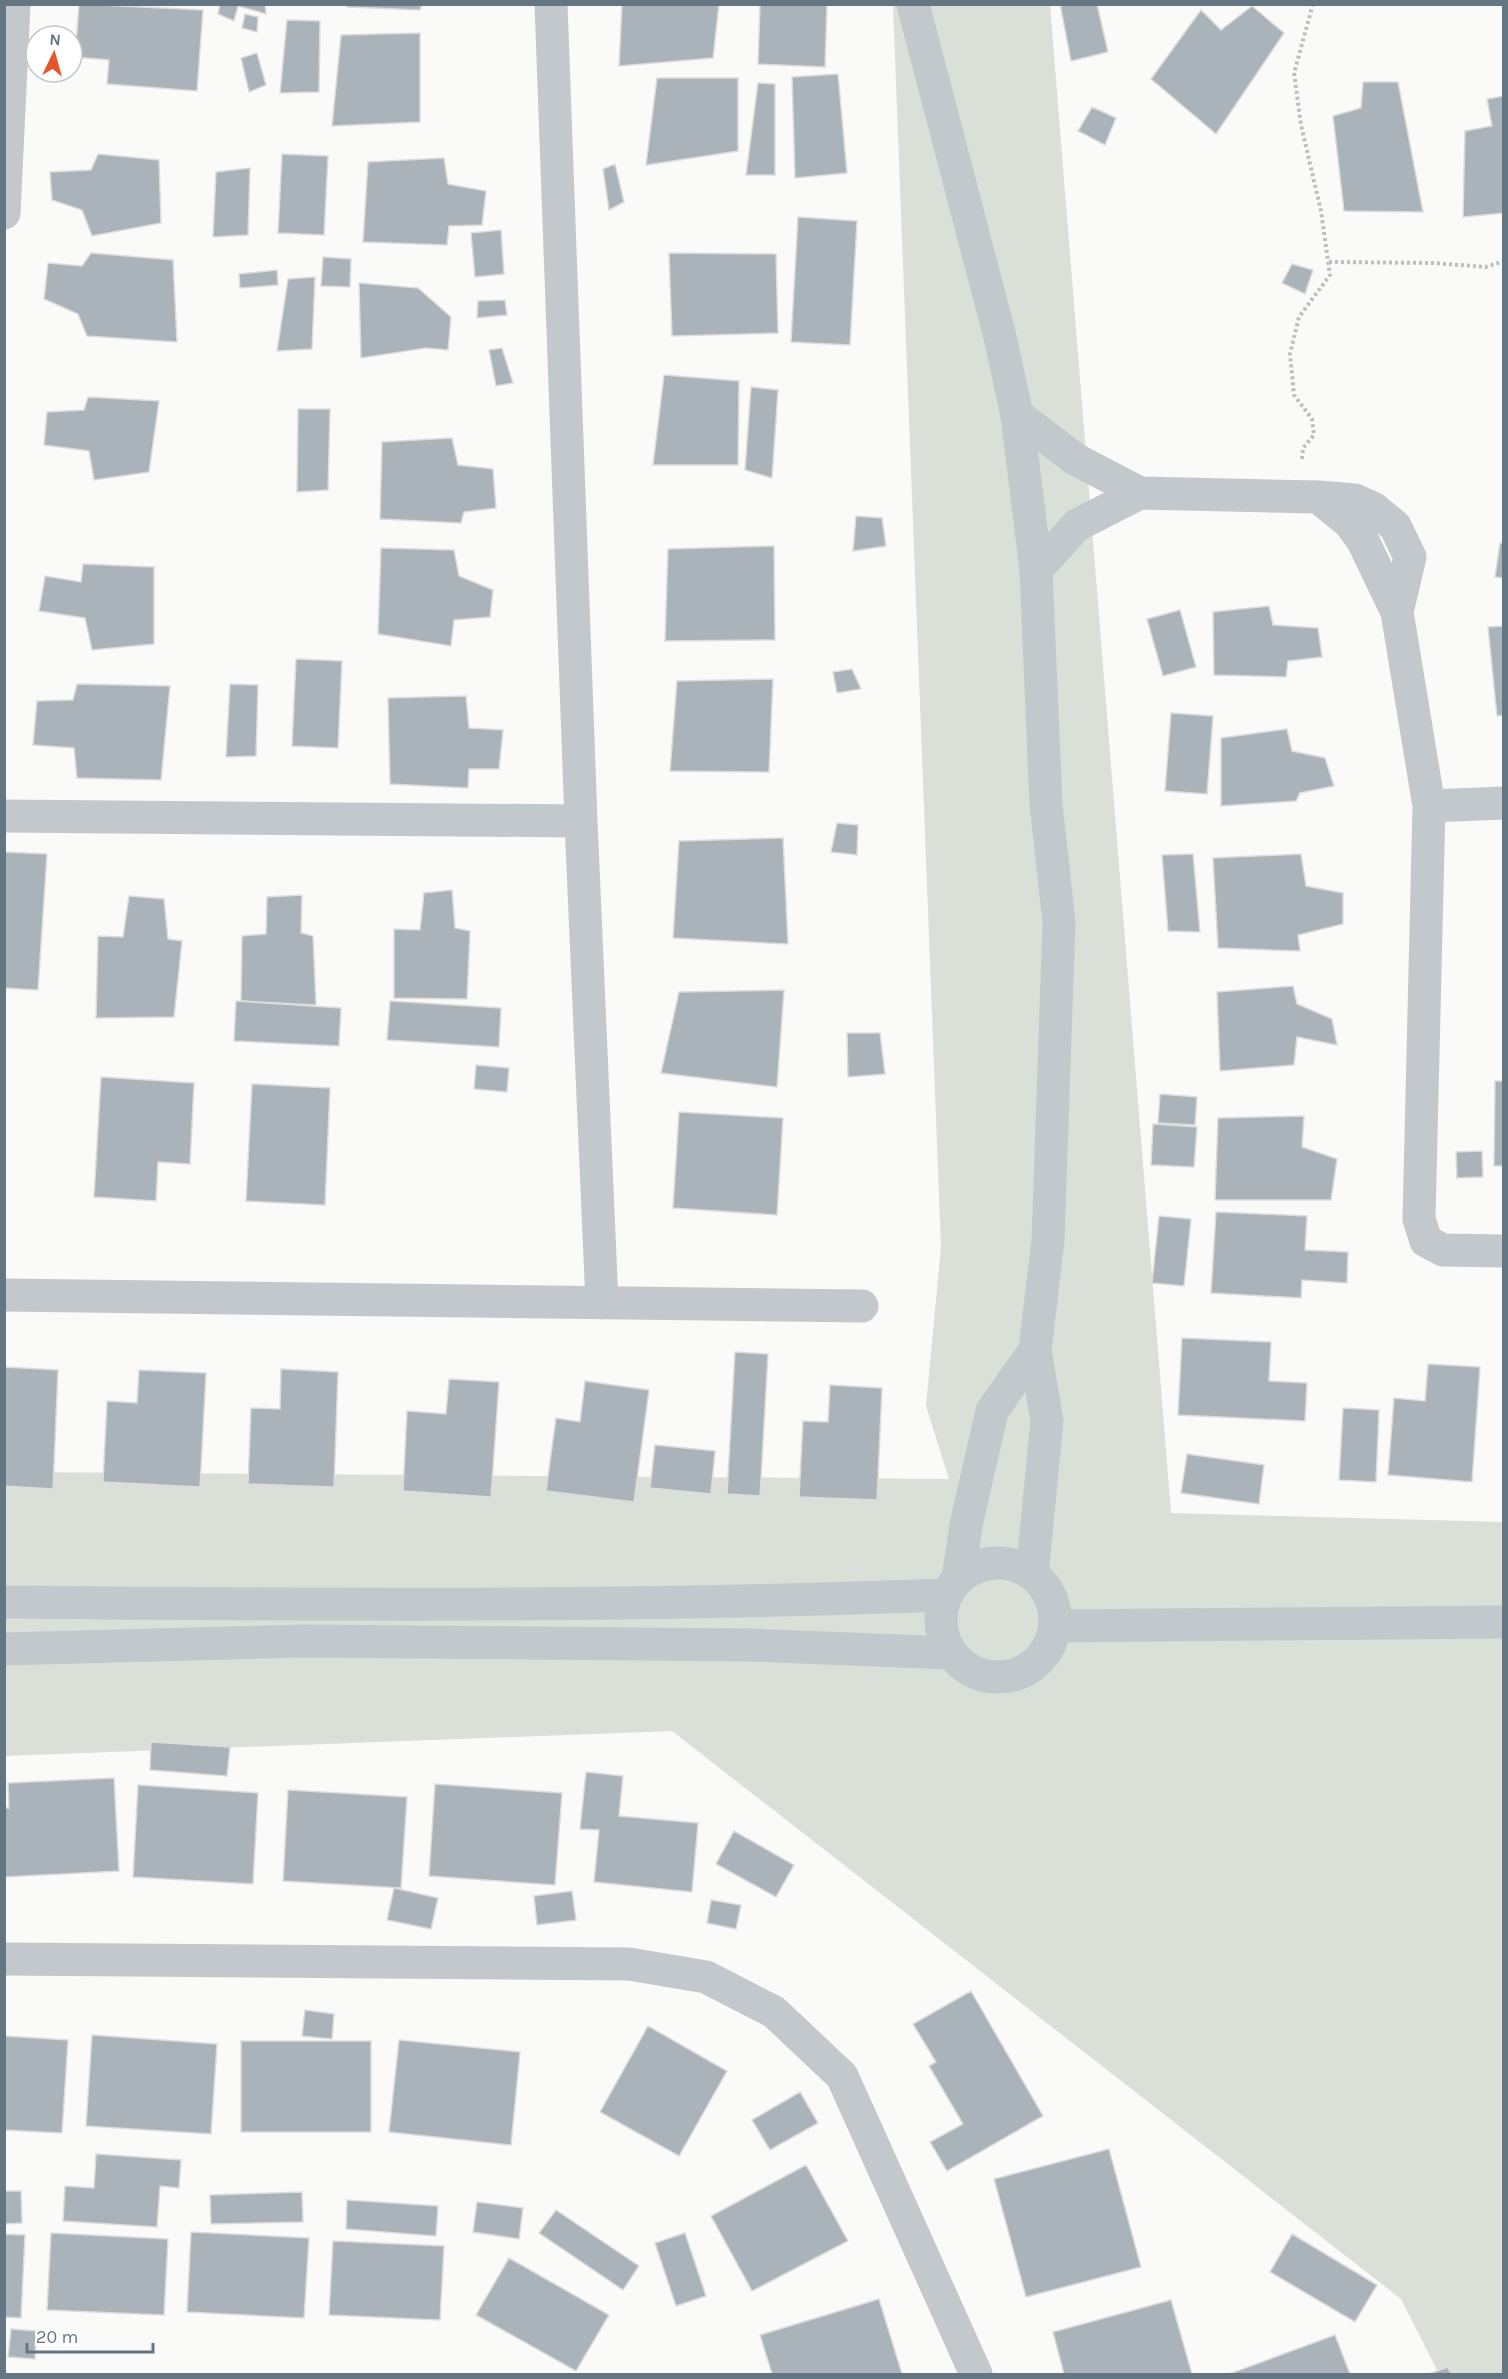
<svg xmlns="http://www.w3.org/2000/svg" width="1508" height="2379" font-family="Karla,sans-serif">
<rect width="100%" height="100%" fill="#fafaf8"/>
<!-- green -->
<path fill="#dadfd7" d="M893,5h157l121,1508 332,9v852h-64l-38,-75 -729,-568 -667,25 -1,-284 945,7 -23,-73 15,-159z"/>
<!-- building -->
<path fill="#aab3b9" stroke="#dcdcda" stroke-width="1.5" d="M79,4l124,6 -6,81 -90,-7 2,-24 -34,-3z
M220,4h45l1,10 -28,-8 -4,15 -16,-7z
M347,4h75l-2,6 -73,-3z
M622,4h97l-6,54 -94,8z
M760,4h67l-2,63 -67,-3z
M1060,4h37l11,48 -37,9z
M1252,6l32,27 -68,101 -65,-55 50,-69 20,20z
M245,14l13,3 -1,15 -15,-4z
M287,20l33,1 -1,71 -39,1z
M420,33v89l-88,4 9,-91z
M257,53l9,32 -17,7 -8,-34z
M838,74l9,99 -52,5 -3,-101z
M657,78h81v73l-92,14z
M1363,82h35l25,130 -79,-1 -11,-95 28,-8z
M758,83l17,1v91h-29z
M1504,96v117l-41,4 2,-86 27,-5 -5,-27z
M1092,107l24,11 -11,27 -27,-14z
M98,154l61,6 2,63 -69,13 -10,-26 -30,-10 -2,-28 41,-2z
M282,154l46,2 -4,79 -46,-2z
M444,158l4,26 38,7 -4,34 -33,1 -2,19 -84,-3 5,-80z
M615,164l9,38 -15,8 -6,-41z
M250,168l-2,67 -35,2 3,-65z
M798,217l59,4 -7,124 -59,-3z
M501,230l3,44 -29,3 -4,-44z
M91,253l82,7 4,82 -90,-6 -9,-22 -34,-15 4,-36 34,3z
M669,253l107,1 2,79 -106,3z
M323,257l28,2 -1,28 -29,-1z
M1292,264l21,6 -8,24 -23,-11z
M277,270l1,15 -38,3 -1,-14z
M315,277l-3,72 -35,2 11,-72z
M359,283l59,5 33,29 -3,33 -22,-2 -65,10z
M505,300l2,15 -30,3 1,-17z
M502,348l11,35 -17,3 -7,-36z
M664,375l75,6 -1,84h-85z
M751,387l27,3 -6,88 -27,-8z
M88,397l71,4 -10,71 -55,8 -5,-29 -45,-6 3,-33 37,-2z
M298,409h32l-2,81 -31,2z
M452,438l6,27 35,4 3,39 -32,4 -3,11 -81,-4 2,-77z
M856,516l26,2 4,28 -33,5z
M1500,543h4v35l-9,-1z
M774,546l1,94 -110,1 3,-92z
M381,548l73,2 5,26 34,14 -3,27 -36,3 -3,26 -73,-12z
M83,564l71,3v77l-62,6 -7,-32 -46,-7 6,-35 36,6z
M1269,606l4,19 45,3 4,29 -34,4 -2,16 -72,-2 -1,-63z
M1180,610l16,57 -33,9 -16,-57z
M1504,626v89l-7,1 -9,-89z
M296,659l46,2 -4,87 -46,-2z
M852,669l9,20 -24,4 -4,-21z
M773,679l-4,93 -99,-1 7,-90z
M77,684l93,2 -9,94 -84,-2 -3,-30 -41,-3 4,-44 36,-1z
M230,684l28,1 -2,71 -30,1z
M466,696l3,32 34,2 -4,39h-30l-1,19 -78,-4 -2,-86z
M1171,713l42,3 -6,78 -42,-3z
M1287,729l5,22 33,7 9,28 -34,7 -4,8 -75,5v-68z
M837,823l21,2 -1,30 -26,-3z
M783,838l5,106 -115,-6 6,-97z
M4,852l43,2 -9,136 -34,-2z
M1193,854l7,78 -32,-1 -6,-76z
M1301,854l5,32 37,7v31l-45,11 2,16 -82,-3 -5,-90z
M452,890l3,38 15,3 -3,68 -73,-1v-69l26,1 4,-37z
M302,895l-1,38 12,3 3,69 -75,-4 1,-65 24,-2 1,-37z
M129,896l35,3 4,40 14,2 -8,76 -78,1 2,-82 25,1z
M1293,986l4,18 35,15 5,26 -40,-8 -3,28 -74,6 -3,-79z
M784,990l-7,97 -116,-14 18,-81z
M236,1001l105,7 -2,38 -105,-5z
M390,1001l111,7 -2,39 -112,-7z
M847,1033h33l5,41 -37,3z
M476,1065l33,3 -2,24 -33,-3z
M101,1077l93,6 -4,81 -32,-2 -2,39 -62,-4z
M1495,1081h9v85h-10z
M252,1084l78,4 -5,117 -79,-4z
M1160,1094l37,3 -2,28 -37,-2z
M679,1112l104,6 -6,97 -104,-7z
M1304,1116l-2,31 35,12 -6,41h-116l3,-82z
M1153,1124l44,3 -3,40 -43,-2z
M1482,1151l1,26 -26,1 -1,-26z
M1216,1212l91,4 -2,34 43,2 -1,31 -45,-3 -1,18 -90,-5z
M1159,1216l32,3 -7,67 -32,-3z
M1182,1338l89,4 -2,39 38,2 -2,38 -127,-6z
M735,1352l33,2 -8,142 -33,-2z
M1428,1364l52,3 -8,115 -84,-7 6,-77 31,3z
M4,1367l54,3 -5,119 -49,-3z
M281,1369l57,3 -4,115 -86,-3 3,-76 29,1z
M139,1370l67,3 -6,114 -97,-5 4,-81 30,2z
M449,1379l50,3 -8,115 -88,-6 4,-80 39,3z
M585,1381l64,9 -15,112 -88,-11 10,-73 24,4z
M830,1385l52,3 -5,112 -78,-3 4,-76 25,1z
M1343,1408l36,2 -3,72 -37,-2z
M655,1445l60,6 -4,43 -61,-6z
M1187,1454l77,11 -5,39 -78,-11z
M151,1742l79,5 -3,29 -77,-6z
M586,1772l37,4 -4,40 79,7 -6,69 -98,-10 5,-52 -19,-1z
M114,1778l5,93 -115,6v-69h5l-1,-25z
M435,1784l127,9 -7,92 -126,-9z
M138,1785l120,8 -5,91 -120,-7z
M288,1790l119,7 -6,91 -118,-7z
M734,1831l60,34 -18,32 -60,-33z
M394,1888l44,10 -7,31 -44,-9z
M572,1891l4,29 -39,5 -3,-29z
M711,1900l30,5 -5,24 -29,-6z
M971,1991l72,125 -96,55 -17,-29 33,-18 -34,-58 7,-4 -23,-38z
M305,2010l29,4 -2,25 -30,-3z
M648,2026l79,45 -48,85 -79,-44z
M92,2035l125,9 -6,90 -125,-8z
M4,2036l64,4 -6,93 -58,-3z
M399,2040l121,12 -9,93 -122,-13z
M241,2041h130v91h-130z
M800,2092l18,31 -48,27 -18,-30z
M1109,2149l32,118 -115,30 -32,-118z
M96,2154l85,6 -2,28 -19,-2 -3,41 -94,-6 2,-35 29,2z
M806,2165l42,76 -96,50 -41,-75z
M4,2191h17l1,32 -18,1z
M302,2192l1,30 -92,2 -1,-29z
M347,2200l91,6 -2,30 -90,-7z
M477,2202l46,6 -4,31 -46,-7z
M556,2210l83,56 -16,24 -84,-57z
M191,2232l118,6 -5,80 -117,-6z
M51,2233l117,6 -4,76 -117,-5z
M685,2233l21,63 -30,10 -21,-63z
M4,2234l21,1 -4,83 -17,-1z
M1292,2234l85,51 -22,37 -85,-50z
M333,2241l111,5 -4,74 -111,-5z
M509,2258l100,57 -33,56 -100,-56z
M879,2299l23,75h-130l-12,-39z
M1171,2300l21,74h-128l-11,-42z
M11,2329l25,2 -1,28 -27,-2z
M1335,2335l15,39h-121z
M1448,2367l3,7h-22z"/>
<g fill="none" stroke-linecap="round" stroke-linejoin="round">
<!-- path -->
<path stroke="#bbbfc2" stroke-width="4" stroke-dasharray="3 3" stroke-linecap="butt" d="M1329,262l104,1 53,4 18,-6
M1302,459l1,-11 11,-13 -2,-16 -18,-24 -4,-41 9,-37 31,-42 -9,-64 -20,-86 -7,-52 19,-69"/>
<!-- minor -->
<path stroke="#c3c8cc" stroke-width="33" d="M551,4l30,817 21,482
M4,213l10,-209
M1017,415l58,44 65,34 178,4 37,3 18,8 22,18 15,31 -13,55
M1318,497l32,26 13,18 34,71 32,194 -10,413 7,22 17,9 61,1
M1036,570l41,-45 63,-32
M1429,806l75,-3
M4,816l577,5
M4,1295l858,11
M4,1959l625,5 77,13 68,35 68,64 134,298"/>
<!-- tertiary -->
<path stroke="#c3c8cc" stroke-width="33" d="M913,4l87,333 17,78 19,155 10,234 13,118 -11,318 -13,110 12,71 -15,153
M941 1620a57 57 0 1 1 114 0a57 57 0 1 1-114 0Z
M958,1579l8,-54 26,-114 43,-61
M4,1602c315,3 628,5 942,-7
M1056,1626l448,-4
M4,1649l300,-8 445,4 201,8"/>
</g>
<!-- border -->
<rect width="1508" height="2379" fill="none" stroke="#657683" stroke-width="12"/>
<!-- north arrow -->
<g transform="translate(54 54) rotate(5)"><circle r="28" fill="#ffffff" stroke="#c1c8cd" stroke-width="1.5"/>
<path d="M0-4.5L10 22L0 15L-10 22Z" fill="#e4572e"/>
<text y="-9" font-size="16" font-weight="bold" text-anchor="middle" fill="#657683">N</text>
</g>
<!-- scale -->
<path d="M27 2343v9h126v-9" fill="none" stroke="#657683" stroke-width="3"/>
<text x="36" y="2343" font-size="18" fill="#657683" stroke="#ffffff" stroke-width="4.5" paint-order="stroke">20 m</text>
</svg>
